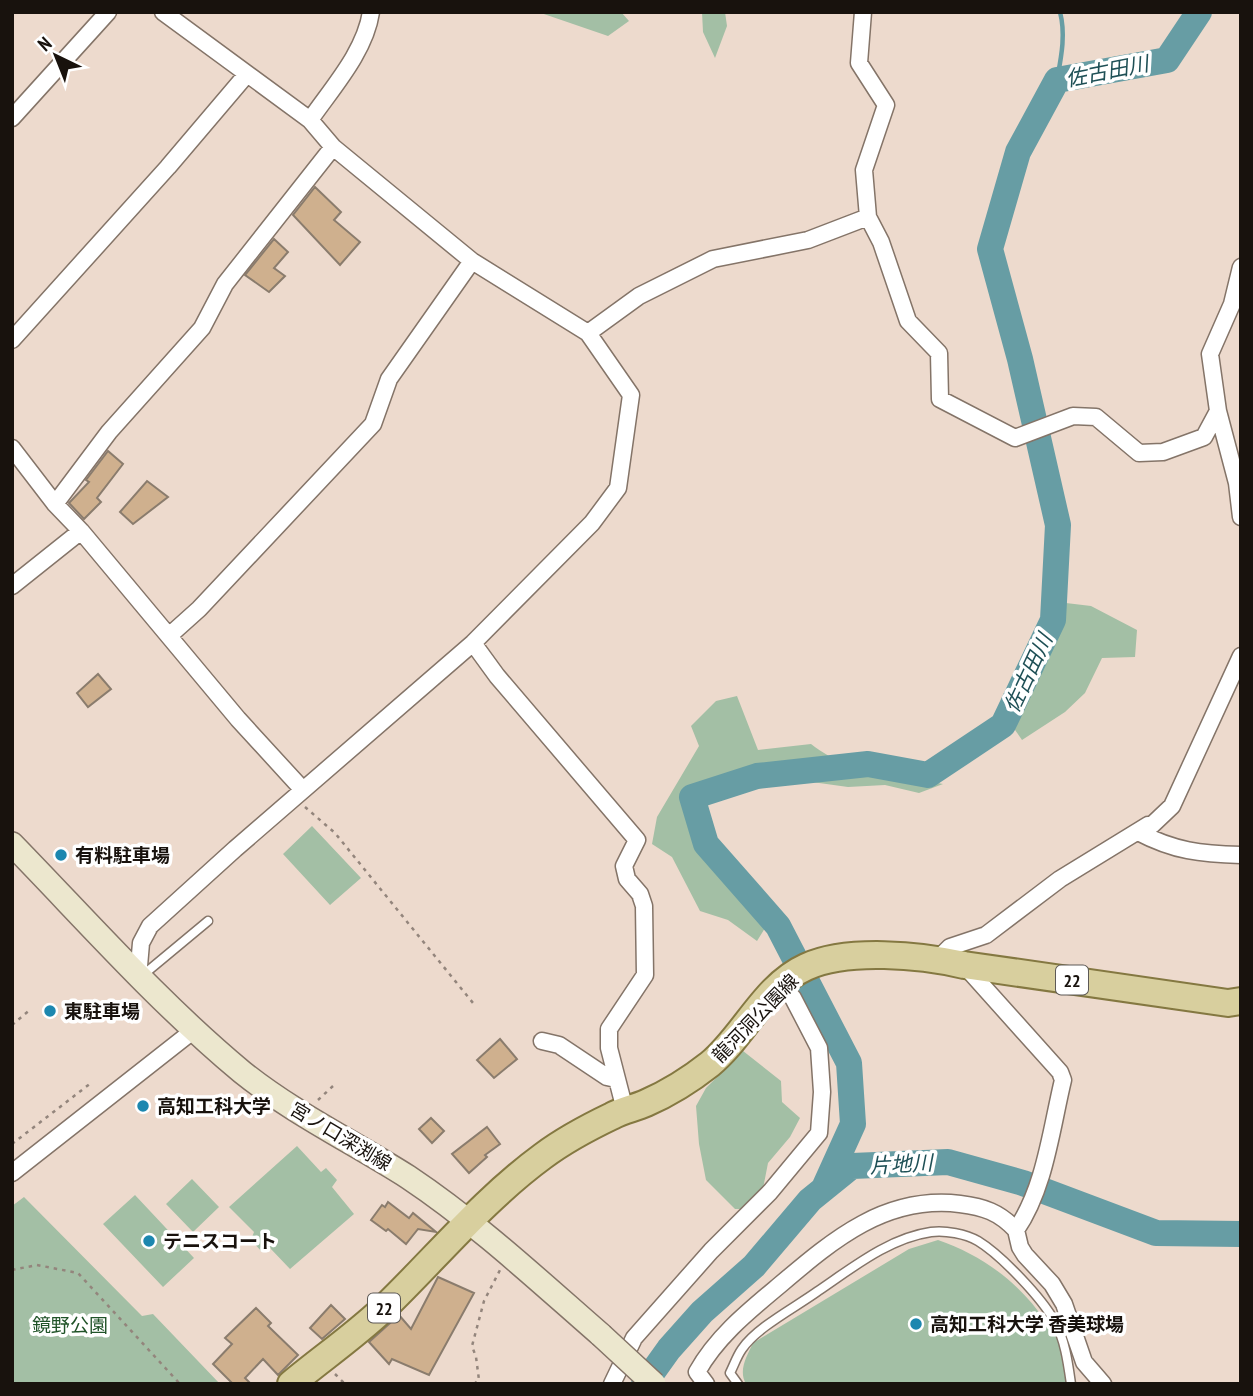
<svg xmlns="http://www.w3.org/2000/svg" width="1253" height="1396" font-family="'PT Sans Narrow','Noto Sans JP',sans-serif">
<rect width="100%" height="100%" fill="#eddacd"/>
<!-- green -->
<path fill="#a3bfa5" d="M538,12h83l8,9 -21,15z
M702,12h23l2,14 -12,32 -12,-26z
M1066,603l25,3 46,24 -2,27 -33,1 -17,35 -20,19 -43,28 -9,-13 5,-30 25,-39z
M737,696l21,54 53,-6c39,31 86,30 132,40l-24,9 -34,-8 -37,2 -65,-9 -39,5 -31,8 -19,16c11,42 32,80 69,104l2,17 -8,13 -29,-21 -28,-9 -28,-54 -20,-13 5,-27 42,-71 -8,-20 25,-25z
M312,826l49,52 -31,27 -47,-51z
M738,1047l43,34 1,21 18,16 -10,19 -22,26 -9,46h-24l-29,-29 -7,-36 -3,-38 10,-18 21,-21z
M297,1146l24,26 5,-4 11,12 -5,7 22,27 -64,55 -20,-21 -8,4 -11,-12 3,-8 -25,-25z
M192,1179l27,28 -26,25 -27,-28z
M135,1195l59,63 -31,29 -60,-63z
M24,1197l118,119 11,-2 67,70h-208v-178z
M938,1240c44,15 82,43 108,82 4,6 9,12 12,18 4,14 6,30 8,44h-320c-8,-14 1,-28 7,-41l156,-94z"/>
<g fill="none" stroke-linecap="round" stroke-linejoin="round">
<!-- stream -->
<path stroke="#679da4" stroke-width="4.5" d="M1057,80c4,-22 9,-45 3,-68"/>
<!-- river -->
<path stroke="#679da4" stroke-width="26" d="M824,1188l29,-64 -4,-61 -71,-137 -72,-82 -14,-47 65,-21 111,-12 60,11 75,-50 50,-105 5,-95 -38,-166 -30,-110 28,-97 39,-72 110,-20 32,-48
M644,1384l25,-35 33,-37 52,-46 56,-66 42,-34 96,-4 75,21 133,50 85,1"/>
</g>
<!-- building -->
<path fill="#cfb08e" stroke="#8a7c6d" stroke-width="2" d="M315,187l26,25 -7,8 26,22 -20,23 -47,-50z
M274,239l14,13 -14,16 11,8 -16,16 -24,-17z
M108,451l15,13 -26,34 4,4 -17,17 -15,-16 20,-21 -3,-2z
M147,481l21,16 -35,27 -13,-12z
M98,674l13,15 -23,18 -11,-14z
M500,1039l17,20 -23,19 -17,-18z
M431,1118l13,13 -12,12 -13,-14z
M487,1127l13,17 -15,11 2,2 -18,16 -17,-19z
M388,1202l21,16 4,-5 23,19 -18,-3 -12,15 -18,-15 -2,2 -15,-11 11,-15 3,2z
M438,1277l36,16 -45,82 -37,-16 -3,5 -20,-22 30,-27 12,14z
M331,1305l14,14 -23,20 -12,-11z
M256,1308l15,15 -3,3 30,29 -20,20 -15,-16 -18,19 6,6h-18l-20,-20 19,-20 -7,-6z"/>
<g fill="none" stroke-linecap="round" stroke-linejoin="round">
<defs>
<path id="lane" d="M143,975l65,-54
M738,1384l-8,-11c4,-8 7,-17 12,-24 15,-22 54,-42 76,-58 34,-23 71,-53 113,-59 14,-2 35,2 47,9 23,14 64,57 77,81 10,18 13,41 16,62"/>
<path id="street" d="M863,12l-4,51 27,42 -22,65 4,47 13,25 27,79 31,32 1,46 75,39 58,-22 23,1 43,36 24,-1 41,-15 14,-26
M12,118l96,-106
M310,120c22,-32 55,-68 61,-108
M1241,267l-9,37 -22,50 8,57 19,72 4,34
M588,333l51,-37 74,-37 95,-19 60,-23
M12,340l156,-173 79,-93
M12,448l43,56 26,27 157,188 65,71
M55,504l54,-72 93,-104 23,-44 108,-137
M12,586l69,-55
M170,635l29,-26 174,-185 16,-45 83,-118
M473,643l24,33 140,164 -13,26 3,13 13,15 4,12 1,69 -36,54v19l16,62
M1138,832c36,19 63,22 103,23
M938,959l12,-12 36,-12 74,-56 88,-54h4l20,-19 69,-150
M964,965l96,107 3,8c-12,50 -18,108 -47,150l4,17 5,8 27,29 12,20 20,58 19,22
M141,977l-2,-11 2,-23 9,-17 85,-77 238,-206 119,-120 26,-35 13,-93 -43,-62 -116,-72 -139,-114 -23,-27 -147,-108
M542,1041l17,4 48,32 9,2
M12,1173l182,-143
M612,1384l22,-46 77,-87 59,-59 49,-59 3,-41 -3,-44 -26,-50 -12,-13
M706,1384l-9,-12c20,-36 53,-62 84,-88 53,-45 105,-89 179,-80 24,3 39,8 56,26"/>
<path id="secondary" d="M12,844c75,77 147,159 230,228 51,41 111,70 166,105 69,46 131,104 193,158"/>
<path id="primary" d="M291,1384c30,-25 62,-47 91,-74 53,-51 101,-110 161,-154 20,-15 46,-29 69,-40 11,-6 23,-8 34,-13 23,-10 45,-24 64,-39 34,-28 54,-78 96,-97 41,-19 115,-12 158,-2l264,38 13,-2"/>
</defs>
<!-- lane casing -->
<use href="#lane" stroke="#847468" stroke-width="11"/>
<!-- street casing -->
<use href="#street" stroke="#847468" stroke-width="19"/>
<!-- secondary casing -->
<use href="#secondary" stroke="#847468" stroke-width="26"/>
<!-- primary casing -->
<use href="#primary" stroke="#847841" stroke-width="30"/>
<!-- path -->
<path stroke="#93857c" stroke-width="2.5" stroke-dasharray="3.5 5" stroke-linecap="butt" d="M305,807l30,26 138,170
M12,1025l19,-16
M318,1100l15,-14
M12,1144l79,-61
M12,1270l25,-5 41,8 102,111
M335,1374l10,10
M474,1384l5,-4 -3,-23 -4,-11 12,-45 16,-31"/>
<!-- lane -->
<use href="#lane" stroke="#fff" stroke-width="8"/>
<!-- street -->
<use href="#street" stroke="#fff" stroke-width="16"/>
<!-- secondary -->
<use href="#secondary" stroke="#ece7ce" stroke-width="23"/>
<!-- primary -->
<use href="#primary" stroke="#d8cf9e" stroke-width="26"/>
<defs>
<path id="secondary-bridge" d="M601,1335l53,49"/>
</defs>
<!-- secondary-bridge casing -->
<use href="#secondary-bridge" stroke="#847468" stroke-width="26" stroke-linecap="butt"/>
<!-- secondary-bridge -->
<use href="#secondary-bridge" stroke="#ece7ce" stroke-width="23"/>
</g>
<!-- markers -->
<g fill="#1c87af" stroke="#fff" stroke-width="2.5">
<circle cx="61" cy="855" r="7"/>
<circle cx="50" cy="1011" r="7"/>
<circle cx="143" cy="1106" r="7"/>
<circle cx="149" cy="1241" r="7"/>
<circle cx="916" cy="1324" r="7"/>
</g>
<g text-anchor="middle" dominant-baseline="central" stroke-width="7" stroke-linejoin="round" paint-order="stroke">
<!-- shield labels -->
<g fill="#fff" stroke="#5d5956" stroke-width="2">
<rect x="1056" y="965.5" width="32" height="29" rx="5"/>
<rect x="368" y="1293.5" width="32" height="29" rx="5"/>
</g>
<g font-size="18" font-weight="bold" fill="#18120d">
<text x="1072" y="980">22</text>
<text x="384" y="1308">22</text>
</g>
<!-- poi labels -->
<g font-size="19" font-weight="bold" fill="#18120d" stroke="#fff" text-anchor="start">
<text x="75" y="855">有料駐車場</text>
<text x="64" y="1011">東駐車場</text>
<text x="157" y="1106">高知工科大学</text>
<text x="163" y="1241">テニスコート</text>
<text x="930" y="1324">高知工科大学 香美球場</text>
</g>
<!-- street labels -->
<g font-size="19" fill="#18120d" stroke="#fff">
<text transform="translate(755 1018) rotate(-46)">龍河洞公園線</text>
<text transform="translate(341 1136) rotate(31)">宮ノ口深渕線</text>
</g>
<!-- park labels -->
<g font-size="19" fill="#205328" stroke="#fff">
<text x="70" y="1325">鏡野公園</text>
</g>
<!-- water labels -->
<g font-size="21" font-style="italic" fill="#1f5056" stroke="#fff">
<text transform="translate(1107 71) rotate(-11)">佐古田川</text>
<text transform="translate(1028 673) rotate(-65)">佐古田川</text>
<text transform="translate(901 1164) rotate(-3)">片地川</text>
</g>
</g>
<!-- border -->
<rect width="1253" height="1396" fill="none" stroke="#18120d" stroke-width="28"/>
<!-- north arrow -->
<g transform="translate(56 56) rotate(317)" stroke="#ffffff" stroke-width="5" paint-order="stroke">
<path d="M0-5L12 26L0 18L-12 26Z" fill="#18120d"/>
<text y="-10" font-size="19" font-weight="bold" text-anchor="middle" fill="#18120d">N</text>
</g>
</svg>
